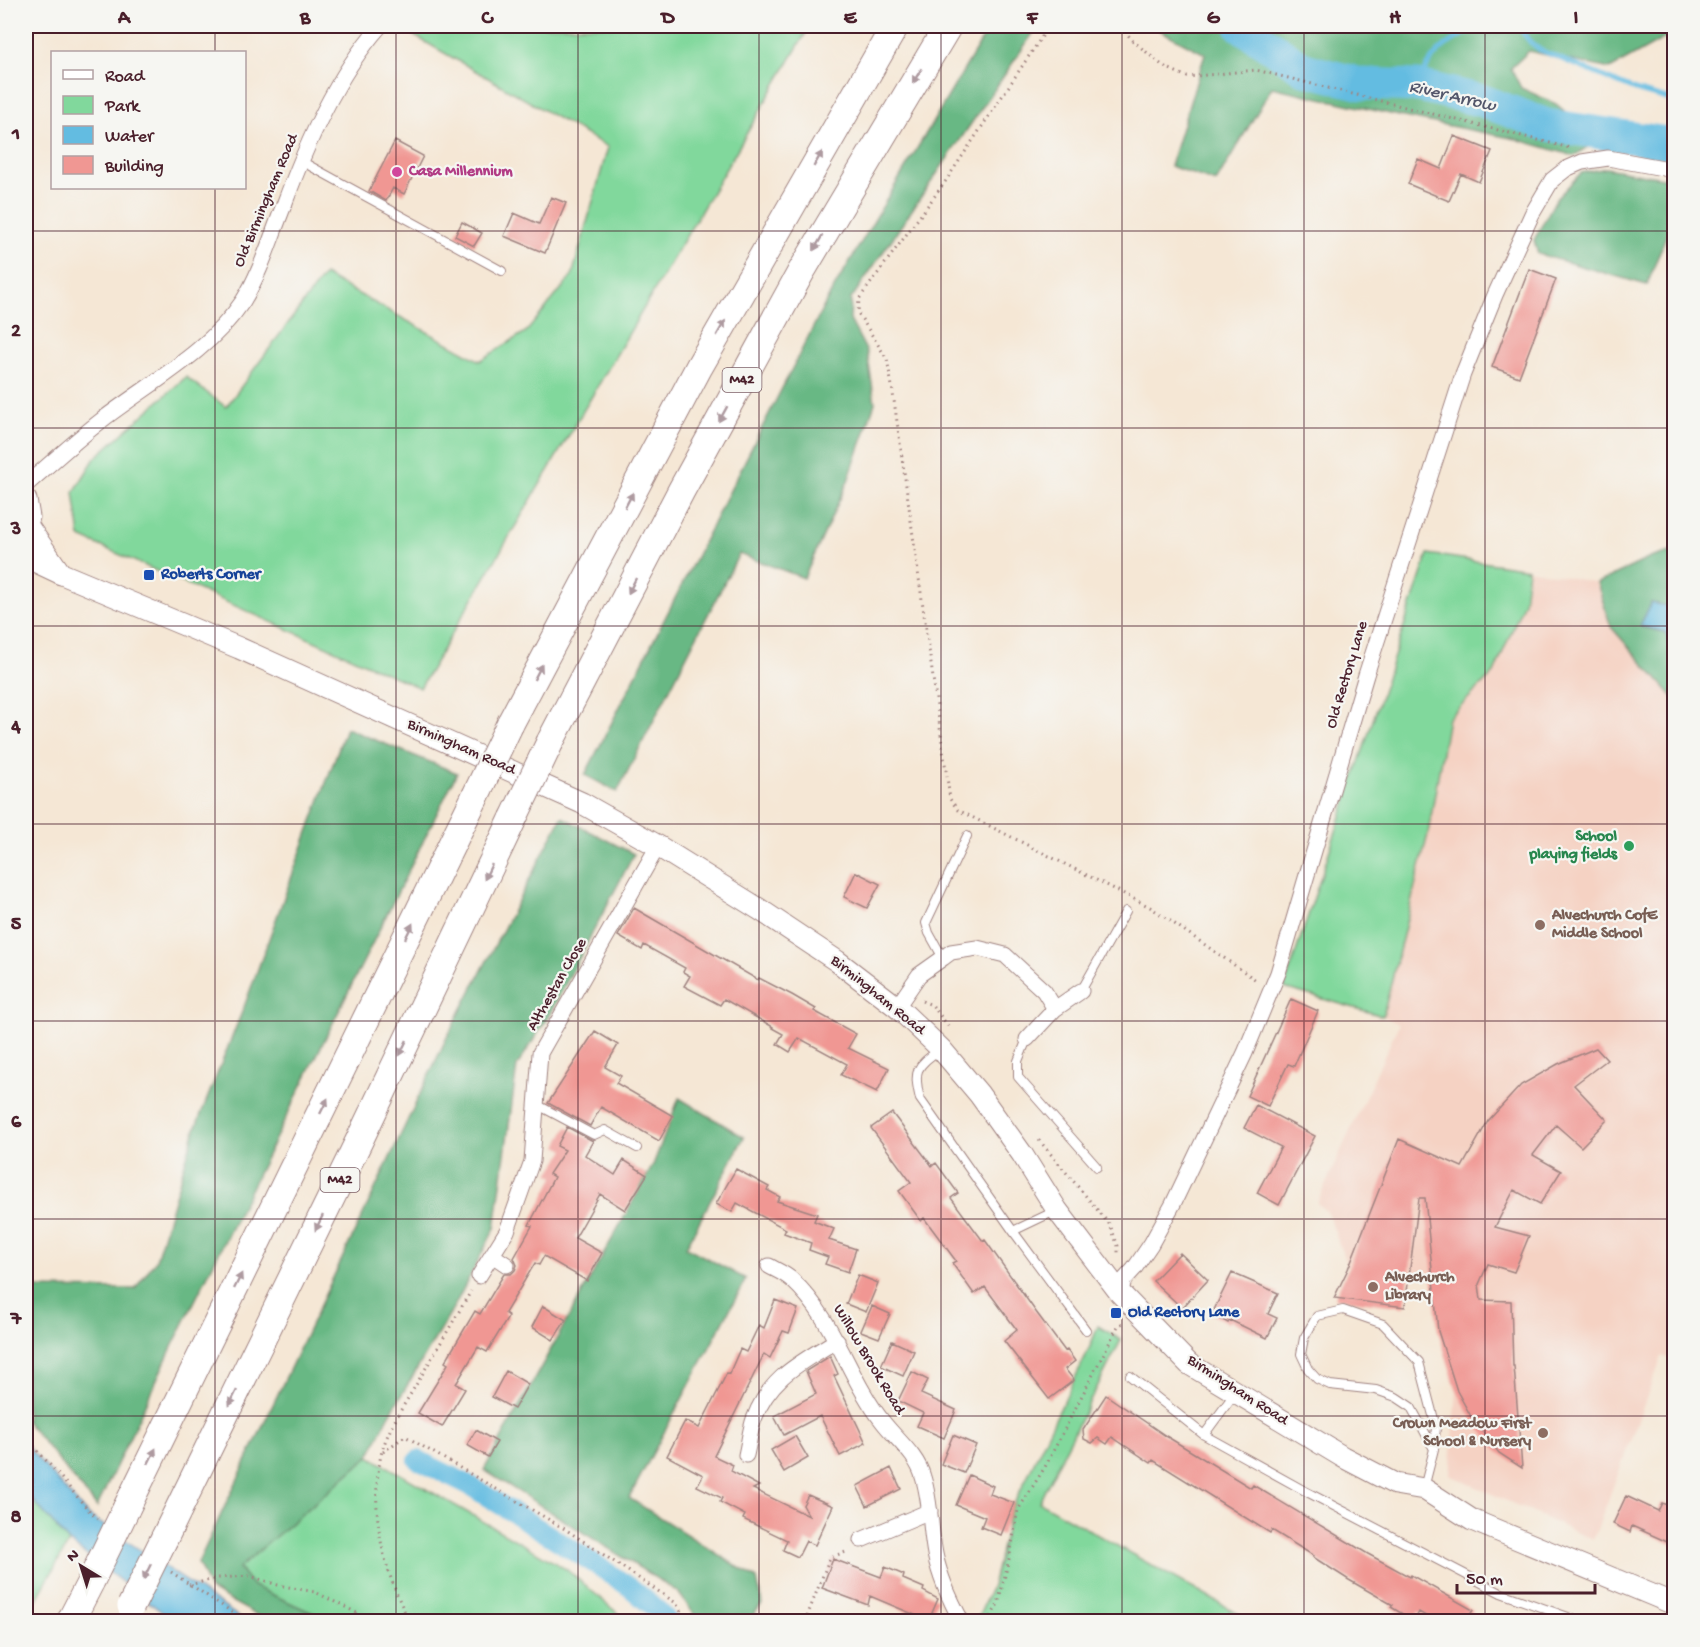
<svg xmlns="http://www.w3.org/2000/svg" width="1700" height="1647" font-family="'Gochi Hand',sans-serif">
<rect width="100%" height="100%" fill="#f6f6f2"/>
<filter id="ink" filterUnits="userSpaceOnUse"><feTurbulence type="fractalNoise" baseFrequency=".0167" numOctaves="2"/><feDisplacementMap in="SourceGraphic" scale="12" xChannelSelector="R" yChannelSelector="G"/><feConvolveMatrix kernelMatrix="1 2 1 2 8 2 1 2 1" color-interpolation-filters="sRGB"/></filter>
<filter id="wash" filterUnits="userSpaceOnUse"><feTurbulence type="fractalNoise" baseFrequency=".008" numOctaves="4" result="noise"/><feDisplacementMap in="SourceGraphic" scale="24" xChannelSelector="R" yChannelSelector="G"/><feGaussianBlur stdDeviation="1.35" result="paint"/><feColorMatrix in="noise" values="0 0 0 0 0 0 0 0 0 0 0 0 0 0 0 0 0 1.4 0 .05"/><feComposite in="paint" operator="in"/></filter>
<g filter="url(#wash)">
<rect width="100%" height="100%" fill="#f5e7d5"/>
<!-- built -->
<path fill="#f5d2c3" d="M1528,569l69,14 14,44 63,71v662l-12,-4 -69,184 -143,-65 7,-84 -19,-60 -6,-54 -84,-8 -20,-56 -11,-10 82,-179 -16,-8 45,-182 20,-116 46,-45 30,-71z"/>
<!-- green -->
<path fill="#81d89c" stroke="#667c64" stroke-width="1.5" d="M422,26h388l-390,662 -340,-151 -6,-45 21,-34 91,-81 40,30 98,-132 156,86 47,-30 45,-55 36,-129 -195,-112z
M1428,554l100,15 -4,33 -30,71 -46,45 -20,116 -45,182 -99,-28z
M1098,1326l23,14 -82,162 212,119 -272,1 -1,-5 14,-31 19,-76 78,-161z
M369,1456l197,113 61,52h-297l-77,-35 -14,-18z
M26,1492l43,50 -43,76z"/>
<!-- forest -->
<path fill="#68b884" stroke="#596c58" stroke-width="1.5" d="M990,26h48l-187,273 -1,21 17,32 8,51 -27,78 -44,97 -65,-24 -122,238 -32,-17 243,-477z
M1152,26h522v10l-11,3 -53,30 -81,-18 -18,17 10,20 35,16 42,36 -24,16 -58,-17 -117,-23 -127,-29 -56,95 -46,-16 35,-112z
M1606,168l68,12v35l-27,70 -109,-31 -4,-14 22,-41 25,-26z
M1674,551v56l-23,-4 -10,24 24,5 9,23v43l-63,-71 -14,-44 53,-25z
M346,728l111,45 -285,574 -75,160 -71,-86v-133l109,1 21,-29 39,-131 49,-122z
M562,817l72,37 -86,163 -31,49 -22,162 -40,77 -66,111 -20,40 -130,112 14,18 77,35h-62l-58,-31 -12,-27 249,-526z
M679,1098l65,39 -58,110 60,32 -117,219 128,81 5,25 -14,17h-49l-21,-29 -194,-122 169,-305z"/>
<!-- water -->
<path fill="#63bce1" stroke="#566e86" stroke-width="1.5" d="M1651,603l23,4v48l-9,-23 -25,-6z
M26,1445l61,69 158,107h-71l-105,-79 -43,-50z"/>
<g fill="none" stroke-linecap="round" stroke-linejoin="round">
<!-- stream -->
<path stroke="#63bce1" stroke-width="5" d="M1518,26l12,16 10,8 95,40 39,11
M1419,86c11,-36 29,-44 61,-60"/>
<!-- canal -->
<path stroke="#63bce1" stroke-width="20" d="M418,1460l51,25 126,79 36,24 31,26 6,8"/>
<!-- river -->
<path stroke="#63bce1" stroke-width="33" d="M1241,26l63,43 57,15 58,2 64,15 64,24 127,19"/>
</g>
<g id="blocks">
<!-- building -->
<path fill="#f09793" d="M1454,136l38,15 -13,31 -18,-8 -12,27 -41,-17 10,-25 23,10z
M395,141l28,15 -19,38 -11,-6 -7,13 -17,-10z
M551,197l15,6 -21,50 -41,-17 10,-23 25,11z
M462,222l20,11 -8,13 -19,-10z
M1529,269l27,10 -37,98 -27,-10z
M856,872l24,12 -13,24 -23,-11z
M634,908l124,72 1,-2 33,17 24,14 -2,2 42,23 -8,14 41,20 -12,24 -36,-17 6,-11 -48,-26 -9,14 -13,-8 6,-10 -11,-6 1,-1 -49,-28 -4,6 -36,-19 6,-10 -7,-4 2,-4 -41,-23 -2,5 -24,-14z
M1291,999l27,12 -24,55 -6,-2 -20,42 -21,-10z
M595,1031l23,14 -13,22 16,9 -5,7 57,33 -14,25 -58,-34 -11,19 -42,-23z
M1596,1048l11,12 -33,25 33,35 -26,27 -25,-22 -23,30 28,16 -21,33 -26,-14 -19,37 34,9 -15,36 -26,-8 -9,20 2,16 30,1 2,65h1l8,102 -23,-15 -26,-33 -16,-29 -19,-60 -13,-133h-6l-14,109 -71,-9 14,-29 51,-130 63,28 26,-46 33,-36 37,-21z
M1256,1105l59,31 -36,69 -22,-12 24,-46 -37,-19z
M892,1113l40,53 4,-3 22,30 -7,5 32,43 2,-1 51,72 29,39 2,-1 8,11 -10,8 9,11 -25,19 -45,-58 13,-11 -32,-43 -11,7 -22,-31 4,-2 -32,-43 -3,3 -22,-30 12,-9 -40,-54z
M567,1127l26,14 -8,14 30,20 9,-15 23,15 -22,35 -25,-16 -18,32 -7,12 27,15 -15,28 -43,-25 -5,9 -4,-2 -30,50 4,3 -22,36 -9,-5 -22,37 9,5 -23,38 -24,-14 30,-49 -3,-2 30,-51 5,3 24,-40h7l4,-4 2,-5 -3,-7 18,-32 -3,-1 25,-48 -5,-3 16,-24 -8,-4z
M736,1169l33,18 -2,3 13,7 -3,4 40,13 -3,7 20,8 -5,11 27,9 -8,23 -23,-8 3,-7 -19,-7 2,-7 -27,-10 2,-4 -49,-26 -5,9 -16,-8z
M1180,1253l28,27 -26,28 -29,-27z
M1232,1273l46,20 -10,21 9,4 -10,20 -37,-18 -2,3 -16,-9z
M858,1275l20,8 -12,29 -20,-8z
M775,1300l23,9 -9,24 -6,-2 -13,27 -6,-4 -50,102 19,9 -2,6 28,15 -6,3 56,27 -6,-11 5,-10 25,11 -18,39 -9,-4 -8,16 -15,-7 4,-10 -44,-21 2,-4 -25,-13 2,-4 -25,-12 6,-11 -36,-19 18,-35 14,7 28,-55 2,1 11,-25 6,3 13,-27 5,3z
M543,1306l23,14 -13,20 -21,-13z
M872,1306l18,8 -11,24 -18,-7z
M892,1341l22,10 -11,25 -22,-10z
M830,1356l8,18 -4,2 32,67 -26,13 -20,-40 -36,19 -10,-19 42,-22 -10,-23z
M506,1371l22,13 -14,25 -22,-12z
M912,1372l16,8 -7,14 35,16 -12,28 -27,-12 6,-13 -25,-12z
M1106,1395l60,41 85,52 2,-3 115,69 42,23 1,-2 62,35 -7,12h-30l-17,-10 -5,9 -23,-14 2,-2 -44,-25 -36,-23 1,-1 -42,-26 -2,3 -117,-73 -2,3 -39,-26 -5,7 -9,-6 -6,5 -8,-4 -1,-9z
M476,1430l21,12 -9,15 -21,-12z
M953,1435l23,10 -12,28 -23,-9z
M795,1436l13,22 -24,14 -13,-22z
M891,1468l10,21 -34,17 -10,-20z
M969,1475l24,11 -3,8 24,9 -13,32 -20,-8 4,-10 -29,-12z
M1626,1496l32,15 4,-8 12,5v37l-42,-19 -2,6 -17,-8z
M833,1559l48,18 4,-10 19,8 -1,4 21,9 -1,3 15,8 -10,23h-16l3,-7 -45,-19 -2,9 -46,-17z"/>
</g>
</g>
<g filter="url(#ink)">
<use href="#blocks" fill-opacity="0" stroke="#a08380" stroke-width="1.5"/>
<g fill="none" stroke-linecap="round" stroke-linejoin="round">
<defs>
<path id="service" d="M301,161l201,110
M943,958l-14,-25 -3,-10 41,-87
M1081,991l45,-80
M1027,1039l-9,22v16l79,90
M939,1050c-23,17 -26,20 -19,49l93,132 73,99
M536,1104l58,31 11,-5 32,18
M1013,1231l42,-20
M1130,1376l74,59 101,56 196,102 81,29
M1204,1435l31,-42
M1424,1488l10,-39 2,-22 -17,-65 -36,-38 -40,-14 -26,6 -13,22 -3,16 7,15 9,10 13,6 46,5 20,7 15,10 23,42"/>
<path id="minor" d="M26,485c25,-22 49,-44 76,-65 48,-37 107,-68 141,-119 18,-29 28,-64 41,-96 23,-62 52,-129 96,-179
M897,1007l22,-32 24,-17 8,-6 26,-4 28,7 39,36 11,18 26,-18
M1027,1039l28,-30
M492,1255l15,10
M769,1266c7,4 17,8 23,14 43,39 56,98 91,142 14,18 34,33 40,55 8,25 7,52 12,77 5,25 15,46 27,68
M479,1276l28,-45 25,-70 8,-108 118,-207
M1120,1293l4,-13 10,-11 17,-25 22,-40 72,-151 33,-80 88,-298 97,-301 32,-79 37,-81 20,-34 14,-11 16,-7 26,-4 66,12
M746,1455c3,-12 4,-25 8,-36 16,-43 47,-56 83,-79
M861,1540l69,-29"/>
<path id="secondary" d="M26,500l3,17 -3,12
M27,525l34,49
M26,557l36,17 177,74 343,155 76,43 101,63 78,52 60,46 44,42 38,45 43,60 35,56 63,83 69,71 154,93 52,27 29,5 48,31 202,84"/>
<path id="motorway" d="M510,724l189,-357 196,-341
M550,742l131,-251 120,-219 147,-246
M126,1509l349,-712
M164,1539l195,-398 154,-322
M70,1622l21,-41"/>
</defs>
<!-- service casing -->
<use href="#service" stroke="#a08380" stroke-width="10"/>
<!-- minor casing -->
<use href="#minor" stroke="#a08380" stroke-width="17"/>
<!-- secondary casing -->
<use href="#secondary" stroke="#a08380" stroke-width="23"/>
<!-- motorway casing -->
<use href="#motorway" stroke="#a08380" stroke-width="29"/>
<!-- path -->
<path stroke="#a08380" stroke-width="3" stroke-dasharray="1.5 4.5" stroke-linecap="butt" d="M1049,26l-104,156 -86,117 -1,14 29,46 5,27 58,413 8,11 192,97 106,73
M1121,26l11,14 31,26 24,11 69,-7 314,78
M922,1001l10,4 17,22
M1039,1140l71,85 8,21v10
M26,1437l66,77 6,4
M383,1452l22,-16 160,93 111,74 11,19
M171,1572l76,50
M189,1585l29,-7 32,-2 28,9 37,7 60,30
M410,1622c-27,-51 -41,-111 -29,-167 6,-25 22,-48 35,-70 18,-31 37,-63 55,-94
M805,1622l25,-65 16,-5 3,1
M988,1622l10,-18 12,-49 8,-45 27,-43 73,-141 5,-3"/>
<!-- service -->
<use href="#service" stroke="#fff" stroke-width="8"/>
<!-- minor -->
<use href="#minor" stroke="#fff" stroke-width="15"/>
<!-- secondary -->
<use href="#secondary" stroke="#fff" stroke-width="21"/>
<!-- motorway -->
<use href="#motorway" stroke="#fff" stroke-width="27"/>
<defs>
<path id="motorway-bridge" d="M475,797l35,-73
M513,819l37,-77
M91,1581l35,-72
M131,1606l33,-67"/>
</defs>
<!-- motorway-bridge casing -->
<use href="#motorway-bridge" stroke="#a08380" stroke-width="29" stroke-linecap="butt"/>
<!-- motorway-bridge -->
<use href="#motorway-bridge" stroke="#fff" stroke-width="27"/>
</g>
<!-- one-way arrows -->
<defs><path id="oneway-solid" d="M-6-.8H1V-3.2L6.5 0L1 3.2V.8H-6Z" transform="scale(1.5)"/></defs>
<g fill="#ae9aa0">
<use href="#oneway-solid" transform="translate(917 76) rotate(121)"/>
<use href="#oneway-solid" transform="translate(818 159) rotate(-60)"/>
<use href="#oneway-solid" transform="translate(818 243) rotate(120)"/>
<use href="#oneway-solid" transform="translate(721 328) rotate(-60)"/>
<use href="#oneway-solid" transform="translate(723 414) rotate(119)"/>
<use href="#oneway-solid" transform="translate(629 500) rotate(-62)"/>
<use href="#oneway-solid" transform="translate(632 586) rotate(117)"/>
<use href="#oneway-solid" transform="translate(538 672) rotate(-62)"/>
<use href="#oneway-solid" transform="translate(488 872) rotate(116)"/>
<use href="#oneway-solid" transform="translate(409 931) rotate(-64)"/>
<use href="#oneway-solid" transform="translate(403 1048) rotate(116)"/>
<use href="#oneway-solid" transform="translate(324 1106) rotate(-64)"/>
<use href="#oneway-solid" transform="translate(319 1223) rotate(116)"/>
<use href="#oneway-solid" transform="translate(238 1281) rotate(-64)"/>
<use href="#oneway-solid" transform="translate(233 1398) rotate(116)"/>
<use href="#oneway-solid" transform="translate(152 1456) rotate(-64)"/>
<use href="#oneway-solid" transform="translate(147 1572) rotate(116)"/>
</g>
</g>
<!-- grid -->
<path fill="none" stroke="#4a1f2b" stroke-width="1.5" stroke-opacity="0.55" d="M215,26v26M396,26v1596M578,26v1596M759,26v1596M941,26v1596M1122,26v1596M1304,26v1596M1485,26v1596M215,188v1434M26,231h1648M26,428h1648M26,626h1648M26,824h1648M26,1021h1648M26,1219h1648M26,1416h1648"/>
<!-- markers -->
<circle fill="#d1479c" stroke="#f6f6f2" stroke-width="2" cx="397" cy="172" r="6"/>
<g fill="#1a4fb4" stroke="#f6f6f2" stroke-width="2">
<rect x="143" y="569" width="12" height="12" rx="3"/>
<rect x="1110" y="1307" width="12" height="12" rx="3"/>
</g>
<circle fill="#2e9e5b" stroke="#f6f6f2" stroke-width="2" cx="1629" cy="846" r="6"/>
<g fill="#8d6e63" stroke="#f6f6f2" stroke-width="2">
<circle cx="1540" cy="925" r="6"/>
<circle cx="1373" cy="1287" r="6"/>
<circle cx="1543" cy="1433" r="6"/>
</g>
<g text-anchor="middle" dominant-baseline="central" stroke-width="4.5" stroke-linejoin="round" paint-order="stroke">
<!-- shield labels -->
<g fill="#f6f6f2" stroke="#7e6067" stroke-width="1.5">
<rect x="722.5" y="368" width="39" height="24" rx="4.5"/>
<rect x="320.5" y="1168" width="39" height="24" rx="4.5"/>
</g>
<g font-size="15" font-weight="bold" fill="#4a1f2b">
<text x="742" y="380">M42</text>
<text x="340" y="1180">M42</text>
</g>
<!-- hotel labels -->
<g font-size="16" font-weight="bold" fill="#b23c85" stroke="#f6f6f2" text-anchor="start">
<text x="409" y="172">Casa Millennium</text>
</g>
<!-- street labels -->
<g font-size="16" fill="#4a1f2b" stroke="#f6f6f2">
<text transform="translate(267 201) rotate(-67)">Old Birmingham Road</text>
<text transform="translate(1348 675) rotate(-73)">Old Rectory Lane</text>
<text transform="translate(461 748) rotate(24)">Birmingham Road</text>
<text transform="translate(558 985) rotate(-60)">Althestan Close</text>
<text transform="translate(877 996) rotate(39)">Birmingham Road</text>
<text transform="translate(868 1360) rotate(59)">Willow Brook Road</text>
<text transform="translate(1237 1391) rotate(33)">Birmingham Road</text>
</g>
<!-- transit labels -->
<g font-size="16" font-weight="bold" fill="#164399" stroke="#f6f6f2" text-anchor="start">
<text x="161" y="575">Roberts Corner</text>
<text x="1128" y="1313">Old Rectory Lane</text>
</g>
<!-- leisure labels -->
<g font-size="16" font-weight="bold" fill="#27864d" stroke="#f6f6f2" text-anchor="end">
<text x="1617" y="837">School<tspan x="1617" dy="18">playing fields</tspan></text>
</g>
<!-- education labels -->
<g font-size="16" font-weight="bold" fill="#785e54" stroke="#f6f6f2" text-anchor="start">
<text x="1552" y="916">Alvechurch CofE<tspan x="1552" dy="18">Middle School</tspan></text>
<text x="1385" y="1278">Alvechurch<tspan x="1385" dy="18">Library</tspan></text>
<text x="1531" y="1424" text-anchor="end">Crown Meadow First<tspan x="1531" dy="18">School &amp; Nursery</tspan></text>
</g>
<!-- water labels -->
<g font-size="18" font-style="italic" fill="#53566b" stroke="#f6f6f2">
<text transform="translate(1452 97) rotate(13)">River Arrow</text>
</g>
</g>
<!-- margin -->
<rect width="1700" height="1647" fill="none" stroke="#f6f6f2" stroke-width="66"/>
<!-- legend -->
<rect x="51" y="51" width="195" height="138" fill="#f6f6f2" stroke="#b1a0a2" stroke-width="1.5"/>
<rect x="63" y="70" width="30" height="9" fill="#ffffff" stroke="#b1a0a2" stroke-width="1.5"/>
<text x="105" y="81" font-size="18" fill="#4a1f2b">Road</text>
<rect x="63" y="96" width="30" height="18" fill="#81d89c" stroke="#b1a0a2" stroke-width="1.5"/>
<text x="105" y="111" font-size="18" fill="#4a1f2b">Park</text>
<rect x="63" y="126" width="30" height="18" fill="#63bce1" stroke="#b1a0a2" stroke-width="1.5"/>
<text x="105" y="141" font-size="18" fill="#4a1f2b">Water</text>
<rect x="63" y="156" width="30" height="18" fill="#f09793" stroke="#b1a0a2" stroke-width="1.5"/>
<text x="105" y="171" font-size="18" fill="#4a1f2b">Building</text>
<!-- north arrow -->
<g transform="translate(81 1566) rotate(322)" stroke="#f6f6f2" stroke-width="4.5" paint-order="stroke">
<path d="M0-4.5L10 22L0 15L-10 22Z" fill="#4a1f2b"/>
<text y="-9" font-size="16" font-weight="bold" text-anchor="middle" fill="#4a1f2b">N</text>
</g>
<!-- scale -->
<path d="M1457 1584v9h138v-9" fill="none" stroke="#4a1f2b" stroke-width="3"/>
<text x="1466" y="1584" font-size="18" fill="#4a1f2b" stroke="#f6f6f2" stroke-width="4.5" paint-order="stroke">50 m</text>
<rect x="33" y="33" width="1634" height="1581" fill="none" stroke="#4a1f2b" stroke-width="2"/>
<g font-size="20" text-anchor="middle" font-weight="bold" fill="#4a1f2b">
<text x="124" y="23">A</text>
<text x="305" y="23">B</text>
<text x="487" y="23">C</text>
<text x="668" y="23">D</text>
<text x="850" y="23">E</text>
<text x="1032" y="23">F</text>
<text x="1213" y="23">G</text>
<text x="1395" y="23">H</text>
<text x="1576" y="23">I</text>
<text x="16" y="139">1</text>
<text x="16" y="336">2</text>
<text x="16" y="534">3</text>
<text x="16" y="732">4</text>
<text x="16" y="929">5</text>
<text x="16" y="1127">6</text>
<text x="16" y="1324">7</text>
<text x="16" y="1522">8</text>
</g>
</svg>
